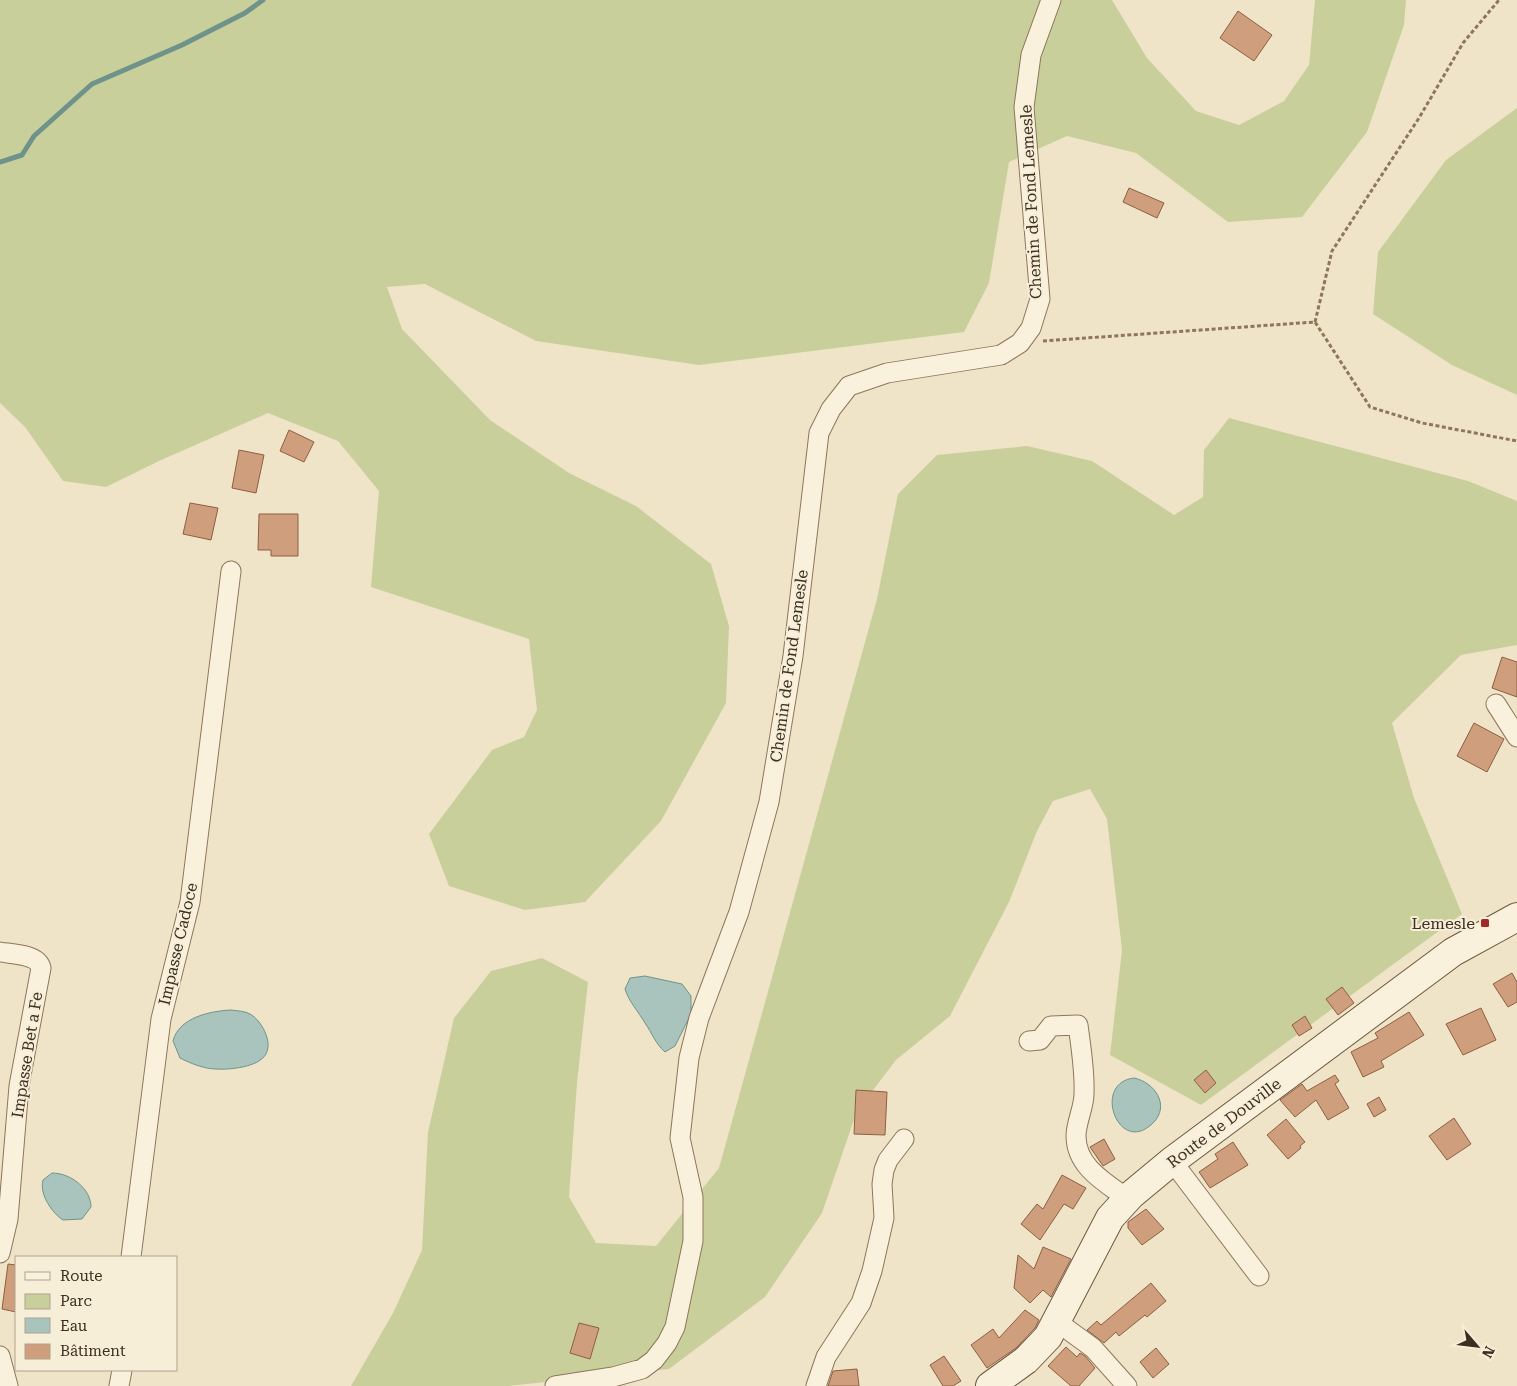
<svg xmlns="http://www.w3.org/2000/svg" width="1517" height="1386" font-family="'Roboto Serif',serif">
<rect width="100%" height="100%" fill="#f0e4c8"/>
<!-- green -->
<path fill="#c9cf9b" d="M0,0h1112l35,58 49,53 43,14 45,-24 25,-36 6,-65h91l-2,25 -37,107 -65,85 -74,5 -92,-69 -69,-17 -58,26 -20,121 -25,49 -265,33 -163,-24 -111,-57 -38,3 15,42 88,91 79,53 67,33 75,58 18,62 -3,77 -65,118 -76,81 -60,8 -76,-24 -20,-52 63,-84 32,-13 13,-27 -8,-71 -158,-52 8,-96 -41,-50 -70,-28 -109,48 -53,26 -43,-6 -38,-54 -25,-24z
M1517,108v287l-65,-30 -79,-51 5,-62 68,-92z
M1229,418l239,63 49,20v144l-56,10 -69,68 22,75 48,116 -261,191 -91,-50 12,-105 -15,-131 -17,-30 -37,12 -16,30 -28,71 -59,114 -54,44 -39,51 -35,102 -57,84 -96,72 -161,17h-157l42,-73 29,-63 6,-118 26,-114 37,-47 51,-13 46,24 -11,101 -8,114 27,46 60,3 63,-78 158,-569 21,-105 39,-39 90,-9 65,15 82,54 29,-18 1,-47z"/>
<!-- water -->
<path fill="#a9c4bc" stroke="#6f938a" d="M645,976l37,8 9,12v18l-16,32 -10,6c-10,-9 -13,-19 -20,-29 -7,-12 -16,-21 -20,-34l5,-11z
M231,1010c7,1 14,1 19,4 11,6 23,27 16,40 -7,13 -36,16 -50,15 -12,0 -26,-6 -36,-11l-7,-17c6,-24 38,-30 58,-31z
M1134,1078c20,4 37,27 19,45 -34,34 -62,-40 -19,-45z
M52,1173c19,0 39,16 39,34l-9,12 -19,1c-11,-7 -24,-26 -20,-40z"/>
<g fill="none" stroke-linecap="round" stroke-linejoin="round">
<!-- stream -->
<path stroke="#6f938a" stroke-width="5" d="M0,162l22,-7 12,-19 58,-52 90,-39 63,-32 18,-13"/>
</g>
<!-- building -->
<path fill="#cf9f7d" stroke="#8d5f41" d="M1238,11l34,24 -18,26 -34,-23z
M1129,188l35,15 -7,15 -34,-16z
M289,430l25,12 -10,20 -24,-11z
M239,450l25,5 -8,38 -24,-5z
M190,503l28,5 -7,32 -28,-6z
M259,514h39v42h-27v-6h-13z
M1502,657l15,5v35l-25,-9z
M1474,723l30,16 -17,33 -30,-16z
M1512,973l5,9v20l-9,5 -15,-23z
M1342,987l12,16 -16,12 -12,-16z
M1481,1008l15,32 -33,15 -17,-31z
M1409,1012l15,23 -43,26 3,6 -21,10 -12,-25 27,-14 -3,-5z
M1305,1016l7,12 -13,8 -7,-11z
M1206,1070l10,13 -11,10 -11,-13z
M1335,1075l4,6 -4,3 14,24 -21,12 -12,-20 -21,17 -15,-17 22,-16 5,7z
M856,1090l31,2 -2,43 -31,-1z
M1379,1097l7,13 -12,7 -7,-13z
M1454,1118l17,26 -24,16 -18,-24z
M1286,1119l19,23 -5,4 1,2 -13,11 -21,-24z
M1104,1139l11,20 -12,7 -13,-19z
M1233,1142l15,23 -38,23 -11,-16 19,-13 -3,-5z
M1062,1175l24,13 -13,21 -9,-5 -24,36 -19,-16 16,-20 6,5z
M1146,1209l18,20 -22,16 -14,-17v-6z
M1043,1247l28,12 -20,38 -8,-7 -13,13 -16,-15 4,-33 16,14z
M8,1264l8,1v47l-14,-3z
M1151,1283l15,18 -19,16 -2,-2 -26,21 -3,-4 -12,11 -17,-13 10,-9 4,4z
M1025,1310l14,10 -4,8 -19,20 -29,20 -16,-23 22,-16 6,9z
M579,1323l20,5 -9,31 -20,-6z
M1066,1347l11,10 3,-4 5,3 10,12 -16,18h-8l-23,-20z
M1156,1348l13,16 -16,14 -13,-16z
M944,1356l17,25 -8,5h-10l-13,-21z
M857,1369l2,17h-31l5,-15z"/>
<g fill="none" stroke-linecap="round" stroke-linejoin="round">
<defs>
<path id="street" d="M1496,704l21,33
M0,952c12,2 38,2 41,16l-22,118 -11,133 -8,34
M1029,1041l11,-1 11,-14 27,-1c3,23 7,46 6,69 0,14 -8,28 -8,42 0,31 30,47 52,63
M1172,1161l87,115
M131,1257l30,-238 29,-117 41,-331
M1056,1321l37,27 34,38
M0,1356l8,30
M119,1386l3,-16
M555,1386l58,-9 29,-8 12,-9 13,-17 8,-16 18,-86v-44l-13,-59 9,-80 10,-40 40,-106 30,-110 24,-146 26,-223 12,-24 18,-23 38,-13 114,-18 19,-12 11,-15 9,-29 -16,-192 7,-52 20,-55
M816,1386l10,-29 35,-54 11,-32 12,-53 -2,-34 2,-14 4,-10 16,-21"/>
<path id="secondary" d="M990,1386l36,-26 22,-23 62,-119 21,-23 41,-34 281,-209 64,-35"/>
</defs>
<!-- street casing -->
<use href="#street" stroke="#8d765c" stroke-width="21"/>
<!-- secondary casing -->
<use href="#secondary" stroke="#6f573f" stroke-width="30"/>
<!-- path -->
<path stroke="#8d765c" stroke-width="3" stroke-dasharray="4 2.5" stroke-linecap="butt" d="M1315,322l17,-71 87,-133 44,-75 36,-43
M1043,341l272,-19 55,85 52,16 95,18"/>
<!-- street -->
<use href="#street" stroke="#faf1dc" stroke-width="19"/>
<!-- secondary -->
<use href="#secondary" stroke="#faf1dc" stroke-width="28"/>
</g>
<!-- markers -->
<rect fill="#9e2a2b" stroke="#f7eed8" stroke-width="2" x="1480" y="918" width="10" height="10" rx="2.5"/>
<g text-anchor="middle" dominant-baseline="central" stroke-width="4" stroke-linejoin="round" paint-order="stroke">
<!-- street labels -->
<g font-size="16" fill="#3d2e20" stroke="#f7eed8">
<text transform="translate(1031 202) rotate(-93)">Chemin de Fond Lemesle</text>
<text transform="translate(789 666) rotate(-82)">Chemin de Fond Lemesle</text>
<text transform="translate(178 944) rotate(-77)">Impasse Cadoce</text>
<text transform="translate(27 1055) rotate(-81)">Impasse Bet a Fe</text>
<text transform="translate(1224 1123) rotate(-37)">Route de Douville</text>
</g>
<!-- poi labels -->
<g font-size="16" fill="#3d2e20" stroke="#f7eed8" text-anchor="end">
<text x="1475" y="923">Lemesle</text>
</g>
</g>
<!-- legend -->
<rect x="15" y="1256" width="162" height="115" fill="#f7eed8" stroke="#ada18e"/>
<rect x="25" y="1272" width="25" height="8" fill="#faf1dc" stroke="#ada18e"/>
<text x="60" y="1281" font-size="15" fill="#3d2e20">Route</text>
<rect x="25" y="1294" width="25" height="15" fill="#c9cf9b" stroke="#ada18e"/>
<text x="60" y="1306" font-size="15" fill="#3d2e20">Parc</text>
<rect x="25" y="1318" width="25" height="15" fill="#a9c4bc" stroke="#ada18e"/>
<text x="60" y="1331" font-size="15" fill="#3d2e20">Eau</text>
<rect x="25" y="1344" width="25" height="15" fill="#cf9f7d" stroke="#ada18e"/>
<text x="60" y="1356" font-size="15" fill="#3d2e20">Bâtiment</text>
<!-- north arrow -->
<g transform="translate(1477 1346) rotate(118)" stroke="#f7eed8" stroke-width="4" paint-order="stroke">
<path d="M0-4L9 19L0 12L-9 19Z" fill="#3d2e20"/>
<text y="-8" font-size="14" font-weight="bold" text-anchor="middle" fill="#3d2e20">N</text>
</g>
</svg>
